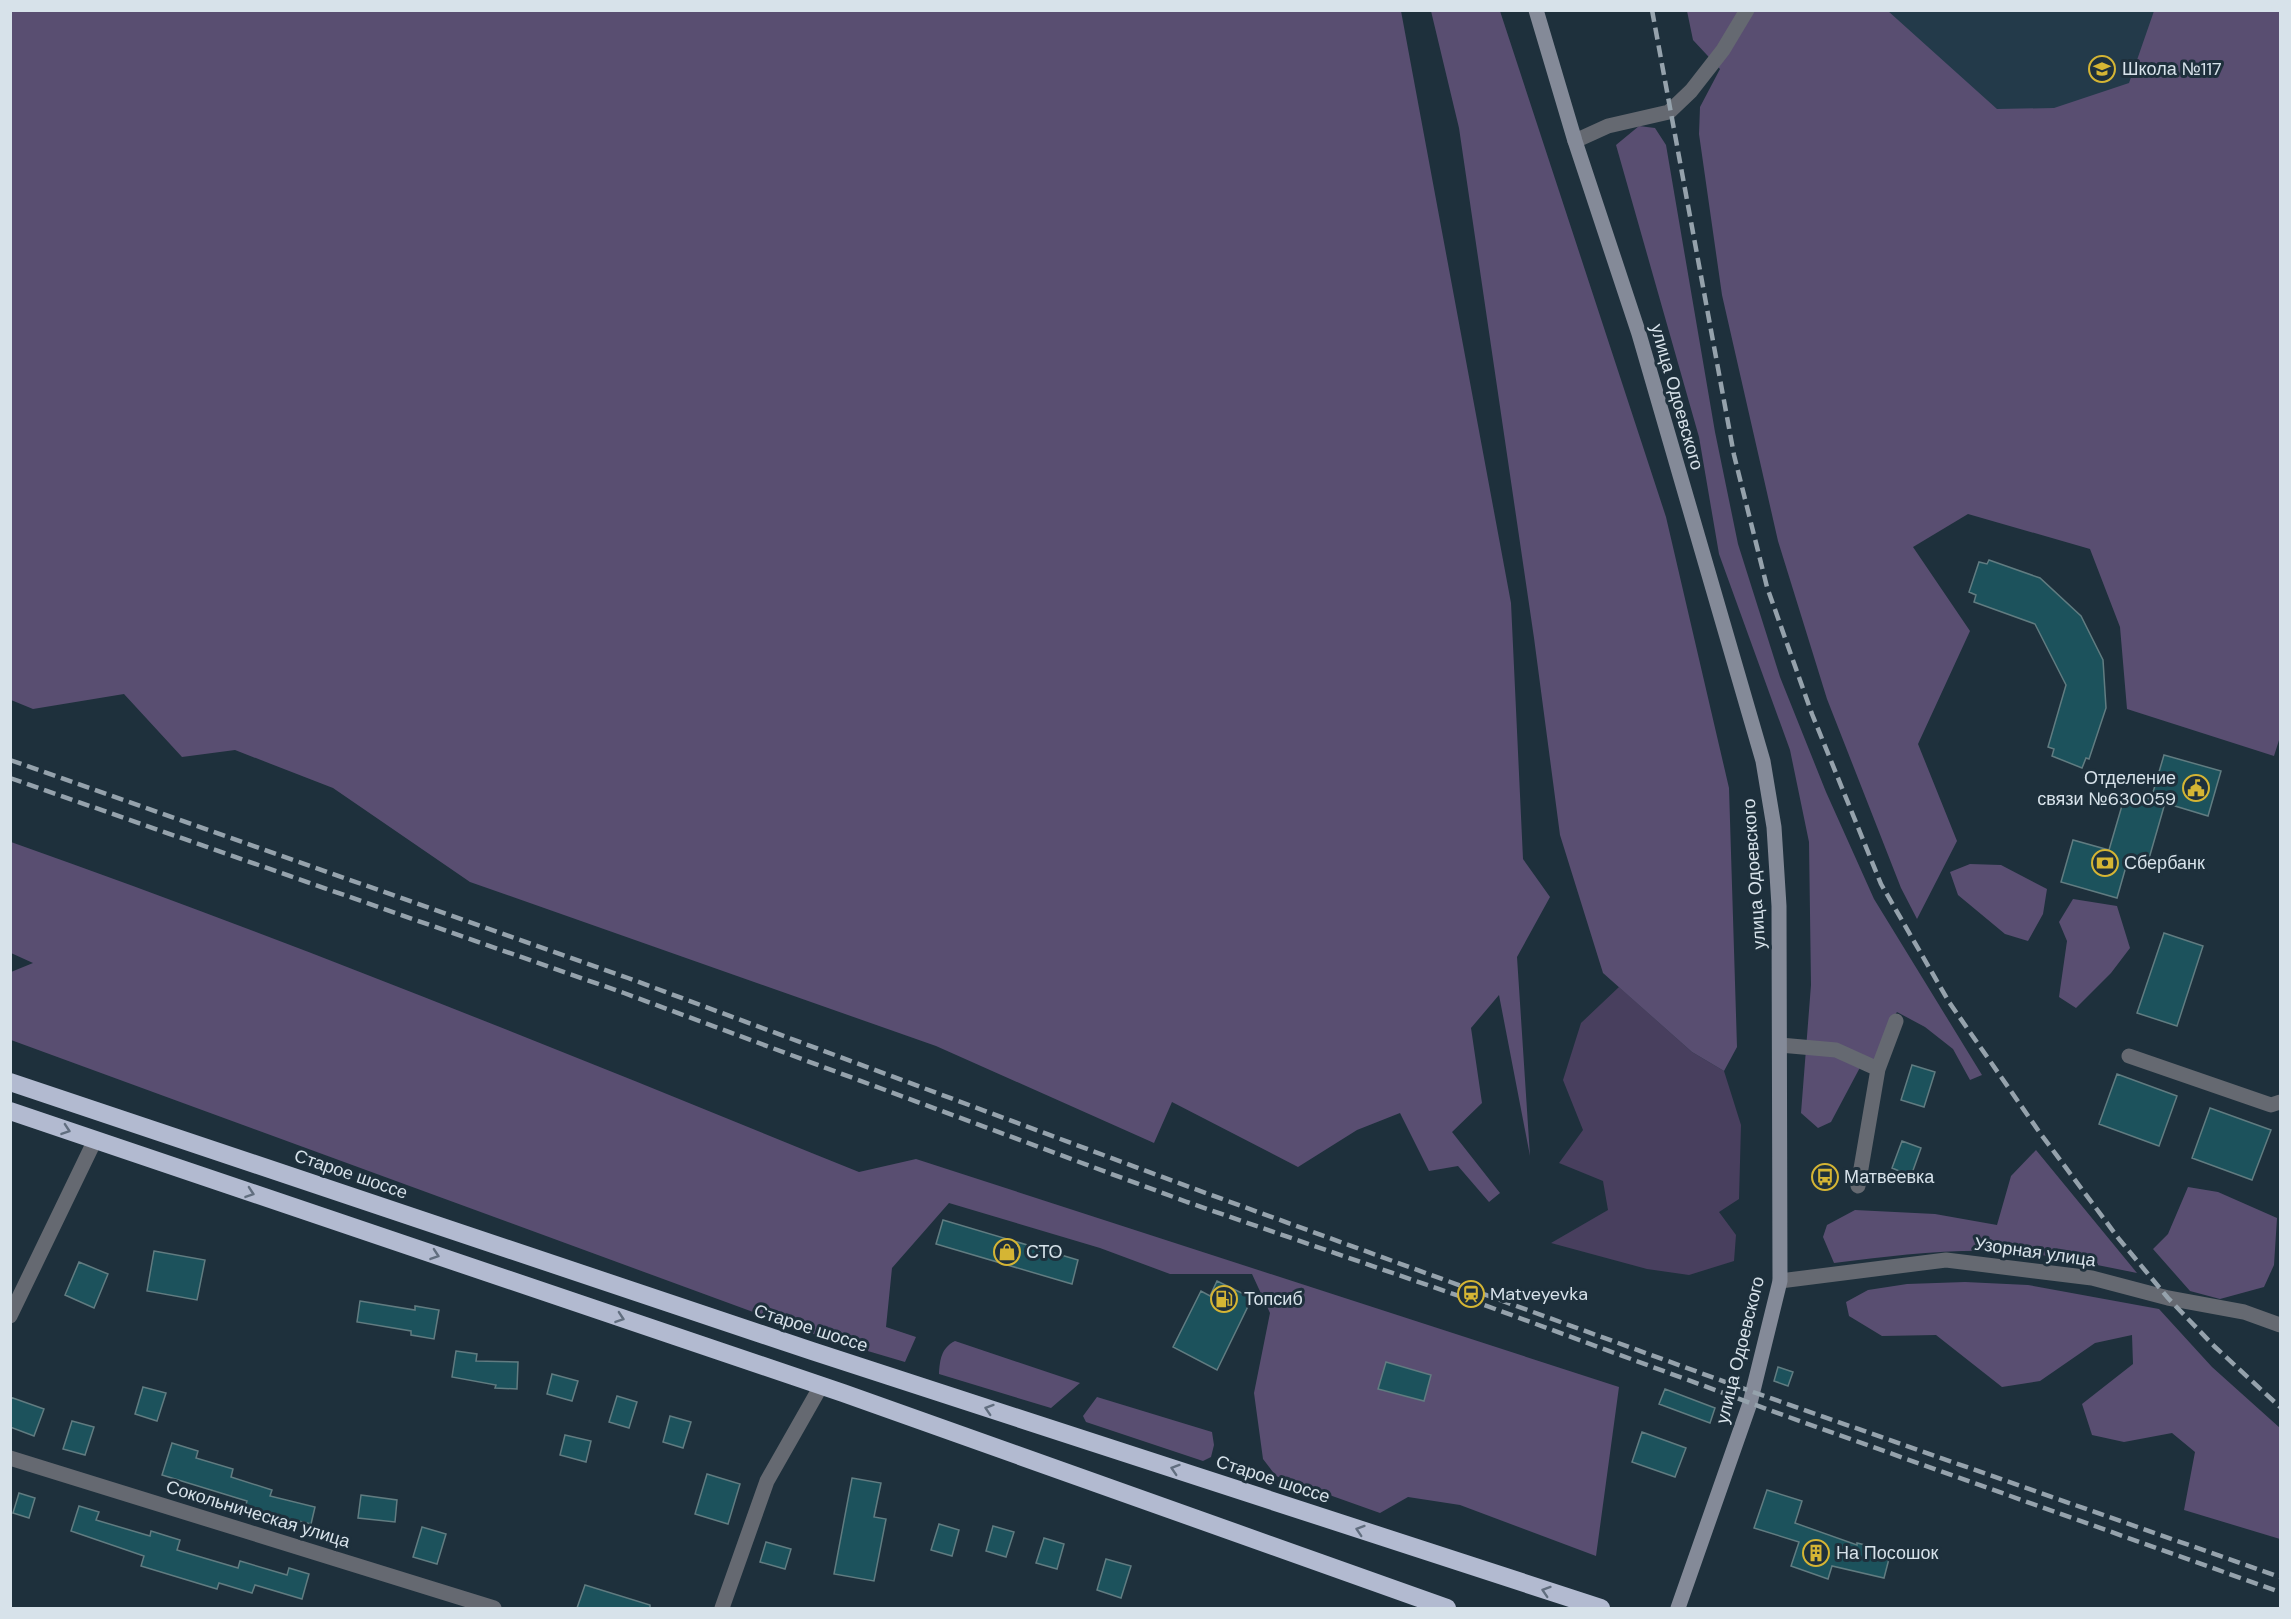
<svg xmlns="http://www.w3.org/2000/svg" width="2291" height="1619" font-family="'DM Sans',sans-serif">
<rect width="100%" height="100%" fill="#1e303c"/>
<!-- built -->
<path fill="#233a4a" d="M1876,11h404l-213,230z"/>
<!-- green -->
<path fill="#483f5e" d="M1619,987l73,65 32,19 17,54 -2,74 -20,13 17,23 -2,26 -45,14 -42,-6 -96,-26 57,-33 -5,-29 -44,-18 24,-33 -20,-50 18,-57z"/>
<!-- forest -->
<path fill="#594e71" d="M10,11h1391l110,592 12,256 27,38 -33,60 13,199 -31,-161 -28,33 11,75 -30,29 48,61 -11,9 -31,-36 -29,5 -29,-58 -43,17 -59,37 -126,-65 -18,41 -218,-97 -466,-164 -137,-94 -98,-38 -53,7 -58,-63 -91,15 -22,-9z
M1431,11h69l166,506 63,271 8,259 -13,24 -32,-19 -89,-79 -43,-138 -26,-197 -75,-510z
M1687,11h201l109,98 57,-1 75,-25 25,-72h126v726l-6,19 -147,-47 -7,-82 -30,-78 -122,-35 -55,33 57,84 -52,113 39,97 -40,78 -16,-31 -74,-189 -49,-158 -56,-246 -23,-161 1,-27 20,-38 -27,-29z
M1639,126l16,2 11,17 49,287 23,112 42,133 46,115 48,107 108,176 -12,5 -17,-31 -28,-22 -28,-15 -9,12 -9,37 -14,-3 -34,64 -13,6 -17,-15 10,-128 -2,-143 -19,-92 -71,-196 -20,-117 -83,-292z
M11,842c286,101 567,216 848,330l57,-13 703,228 -23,169 -136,-51 -52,-8 -28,16 -104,-37 -13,-17 -9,-66 16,-80 -18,-39h-82l-70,-26 -151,-45 -57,65 -6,59 30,10 -11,25 -78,-23 -816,-299v-68l22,-9 -22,-10z
M1970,864l31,1 46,24 -4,25 -15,27 -23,-7 -47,-39 -8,-23z
M2073,899l44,7 13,42 -19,25 -35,35 -17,-11 8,-56 -8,-19z
M2036,1150l101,123c-45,-9 -91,-20 -137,-22 -55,-2 -111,5 -166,12l-11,-26 4,-12 28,-15 80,4 62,11 14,-49z
M2188,1187l30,5 59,26 -3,47 -10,22 -44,12 -30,-8 -37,-42 15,-15z
M1965,1282l63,3 131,24 53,58 68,61v111l-96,-29 11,-58 -23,-19 -48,9 -32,-7 -10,-31 51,-40 -1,-29 -37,8 -55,38 -38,6 -66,-52 -54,1 -33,-20 -3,-14 22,-12 39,-6z
M955,1341l125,42 -29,25 -112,-34c1,-14 2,-26 16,-33z
M1097,1397l115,35 2,13 -3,12 -8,4 -117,-39 -3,-6z"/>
<!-- building -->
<path fill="#1c525c" stroke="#617c81" stroke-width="1.5" d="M1989,560l51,18 41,38 22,44 3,48 -17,51 -3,-1 -4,10 -30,-12 2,-7 -6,-2 18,-62 -31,-61 -61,-22 2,-7 -7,-3 10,-30 8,2z
M2164,755l57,16 -13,45 -43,-13 -17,59 -19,-6 -12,42 -56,-16 12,-42 36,10 17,-58 25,7z
M2164,933l39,13 -26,80 -40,-13z
M1912,1065l23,7 -11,35 -23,-7z
M2117,1074l60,22 -18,50 -60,-22z
M2210,1108l61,22 -19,50 -60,-22z
M1902,1141l19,7 -10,28 -19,-8z
M943,1220l135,40 -6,24 -136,-40z
M154,1251l51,9 -8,40 -50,-9z
M79,1262l29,12 -14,34 -29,-13z
M1217,1281l35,17 -35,72 -44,-23 28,-56 9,5z
M360,1301l55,9v-4l24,4 -5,29 -23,-4v-4l-54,-9z
M456,1351l21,3 -1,7 42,1 -1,27 -22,-1 1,-3 -44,-8z
M1386,1362l45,13 -7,26 -46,-12z
M1778,1367l15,5 -5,14 -14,-5z
M552,1374l26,7 -6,20 -25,-7z
M143,1387l23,6 -9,28 -22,-7z
M1665,1389l50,19 -5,15 -51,-19z
M617,1396l20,6 -8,26 -20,-6z
M10,1397l34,12 -10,27 -24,-9z
M670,1416l21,6 -8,26 -20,-6z
M72,1421l22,6 -9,28 -22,-6z
M1642,1432l44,16 -11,29 -43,-15z
M565,1435l26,6 -5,21 -26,-7z
M172,1443l26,8 -2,7 37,11 -2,8 41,13 -2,6 45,11 -4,17 -66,-16 2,-7 -85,-26z
M707,1474l33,10 -12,40 -33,-10z
M852,1478l29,5 -7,34 12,2 -12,62 -40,-7z
M1767,1490l35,11 -7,22 62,22v-2l34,8 -7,27 -52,-12 -4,13 -37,-13 8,-24 -45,-14z
M19,1493l16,5 -6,20 -16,-5z
M361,1495l36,5 -2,22 -37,-4z
M79,1506l20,6 -3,8 54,16 1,-5 29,9 -3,10 61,18 2,-7 47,14 2,-7 20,6 -7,25 -47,-14 -3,8 -33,-10 -2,6 -76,-23 3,-10 -73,-25z
M939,1524l20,6 -7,26 -21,-6z
M993,1526l21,6 -8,25 -20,-6z
M422,1527l24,7 -9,30 -24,-7z
M1044,1538l20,6 -7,25 -21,-6z
M766,1542l25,7 -6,20 -25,-7z
M1106,1559l25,7 -10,32 -24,-8z
M585,1585l65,20v3h-73z"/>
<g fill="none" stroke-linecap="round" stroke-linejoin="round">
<!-- street -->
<path stroke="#656971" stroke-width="15" d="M1575,141l33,-15 61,-14 22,-21 32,-41 24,-40
M1780,1045l56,5 42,19
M2129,1056l142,49 9,-3
M1858,1186l20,-117 18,-48
M1780,1281l166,-21 146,18 76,20 76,14 36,13
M10,1316l85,-176
M10,1458l484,150
M722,1608l45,-127 54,-95"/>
<!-- secondary -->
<path stroke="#848a98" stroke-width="15" d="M1536,10l39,131 64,193 124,427 11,66 5,79 1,375 -30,122 -72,205"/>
<!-- highway -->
<path stroke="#b2bad0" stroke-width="18" d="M10,1082l802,269 789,257
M10,1111l833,282 604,215"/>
<!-- rail -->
<path stroke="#95a2ac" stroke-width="4.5" stroke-dasharray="12 6" stroke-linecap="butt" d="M1652,10l82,445 33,132 45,127 69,170 68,118 91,131 79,106 49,59 46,48 66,61
M10,760l618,218 564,210 561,204 527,185
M10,778l614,215 563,209 281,97 315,116 497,177"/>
</g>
<!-- one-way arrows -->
<defs><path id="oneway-chevron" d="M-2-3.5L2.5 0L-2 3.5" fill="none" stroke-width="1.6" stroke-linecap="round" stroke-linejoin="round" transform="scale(1.5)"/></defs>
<g stroke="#616e7f">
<use href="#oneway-chevron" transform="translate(66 1130) rotate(19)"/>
<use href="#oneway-chevron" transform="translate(250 1193) rotate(19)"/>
<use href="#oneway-chevron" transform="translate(435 1255) rotate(19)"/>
<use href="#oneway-chevron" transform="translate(620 1318) rotate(19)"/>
<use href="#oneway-chevron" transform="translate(989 1409) rotate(-162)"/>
<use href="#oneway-chevron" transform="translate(1175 1469) rotate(-162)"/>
<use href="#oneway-chevron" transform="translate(1360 1530) rotate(-162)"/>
<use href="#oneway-chevron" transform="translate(1546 1591) rotate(-162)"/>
</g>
<!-- icons -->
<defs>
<symbol id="school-ring" viewBox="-11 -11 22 22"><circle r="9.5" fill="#1e303c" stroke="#d5b534" stroke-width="1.5"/><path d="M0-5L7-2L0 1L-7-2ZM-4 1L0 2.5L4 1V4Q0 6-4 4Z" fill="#d5b534"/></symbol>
<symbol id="civic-ring" viewBox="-11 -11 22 22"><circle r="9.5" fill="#1e303c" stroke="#d5b534" stroke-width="1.5"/><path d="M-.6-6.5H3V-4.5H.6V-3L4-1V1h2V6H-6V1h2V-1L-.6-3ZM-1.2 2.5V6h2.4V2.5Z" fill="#d5b534"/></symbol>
<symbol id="bank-ring" viewBox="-11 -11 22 22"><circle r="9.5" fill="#1e303c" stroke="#d5b534" stroke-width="1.5"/><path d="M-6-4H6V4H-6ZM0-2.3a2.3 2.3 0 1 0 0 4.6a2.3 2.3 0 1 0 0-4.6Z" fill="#d5b534"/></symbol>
<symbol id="bus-ring" viewBox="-11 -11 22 22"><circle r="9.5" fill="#1e303c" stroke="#d5b534" stroke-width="1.5"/><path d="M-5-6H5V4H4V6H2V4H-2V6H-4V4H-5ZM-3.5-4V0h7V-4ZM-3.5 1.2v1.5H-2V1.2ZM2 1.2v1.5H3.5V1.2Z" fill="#d5b534"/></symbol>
<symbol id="shop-ring" viewBox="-11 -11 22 22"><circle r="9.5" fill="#1e303c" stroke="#d5b534" stroke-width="1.5"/><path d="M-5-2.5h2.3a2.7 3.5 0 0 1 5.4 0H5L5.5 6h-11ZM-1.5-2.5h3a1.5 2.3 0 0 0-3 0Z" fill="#d5b534"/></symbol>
<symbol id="station-ring" viewBox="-11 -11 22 22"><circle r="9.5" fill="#1e303c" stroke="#d5b534" stroke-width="1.5"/><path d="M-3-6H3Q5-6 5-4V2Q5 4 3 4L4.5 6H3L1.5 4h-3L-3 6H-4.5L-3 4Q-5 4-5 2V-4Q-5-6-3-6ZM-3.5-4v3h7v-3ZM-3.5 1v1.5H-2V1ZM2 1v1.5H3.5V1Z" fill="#d5b534"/></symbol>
<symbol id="fuel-ring" viewBox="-11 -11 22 22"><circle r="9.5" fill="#1e303c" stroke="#d5b534" stroke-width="1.5"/><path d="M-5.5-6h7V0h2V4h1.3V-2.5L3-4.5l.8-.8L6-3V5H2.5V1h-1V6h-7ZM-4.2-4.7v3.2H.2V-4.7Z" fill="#d5b534"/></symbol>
<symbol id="building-ring" viewBox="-11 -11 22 22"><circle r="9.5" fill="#1e303c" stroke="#d5b534" stroke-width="1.5"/><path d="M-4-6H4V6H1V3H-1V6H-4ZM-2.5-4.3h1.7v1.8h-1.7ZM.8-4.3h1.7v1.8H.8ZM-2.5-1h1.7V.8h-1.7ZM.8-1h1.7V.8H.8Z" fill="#d5b534"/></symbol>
</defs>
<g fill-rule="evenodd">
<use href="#school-ring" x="2087" y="54" width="30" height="30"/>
<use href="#civic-ring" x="2181" y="773" width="30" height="30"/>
<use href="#bank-ring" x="2090" y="848" width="30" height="30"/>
<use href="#bus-ring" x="1810" y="1162" width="30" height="30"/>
<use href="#shop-ring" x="992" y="1237" width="30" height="30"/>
<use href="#station-ring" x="1456" y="1279" width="30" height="30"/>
<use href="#fuel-ring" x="1209" y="1284" width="30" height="30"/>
<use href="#building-ring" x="1801" y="1538" width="30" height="30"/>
</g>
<g text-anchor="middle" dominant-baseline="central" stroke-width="6" stroke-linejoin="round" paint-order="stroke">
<!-- poi labels -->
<g font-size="18" fill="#d7e2ea" stroke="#1e303c" text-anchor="start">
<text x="2122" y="69">Школа №117</text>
<text x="2176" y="778" text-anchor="end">Отделение<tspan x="2176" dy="21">связи №630059</tspan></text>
<text x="2124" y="863">Сбербанк</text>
<text x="1844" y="1177">Матвеевка</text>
<text x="1026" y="1252">СТО</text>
<text x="1490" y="1294">Matveyevka</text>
<text x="1244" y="1299">Топсиб</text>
<text x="1836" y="1553">На Посошок</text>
</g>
<!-- street labels -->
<g font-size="18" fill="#d7e2ea" stroke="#1e303c">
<text transform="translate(1677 397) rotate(74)">улица Одоевского</text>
<text transform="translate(1754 874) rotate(-94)">улица Одоевского</text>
<text transform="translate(351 1174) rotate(19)">Старое шоссе</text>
<text transform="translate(2035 1252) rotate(8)">Узорная улица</text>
<text transform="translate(811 1328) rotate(18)">Старое шоссе</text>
<text transform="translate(1740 1350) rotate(-76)">улица Одоевского</text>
<text transform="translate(1273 1479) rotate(18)">Старое шоссе</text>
<text transform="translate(258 1514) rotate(17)">Сокольническая улица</text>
</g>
</g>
<!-- border -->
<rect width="2291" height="1619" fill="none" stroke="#d7e2ea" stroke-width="24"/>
</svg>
